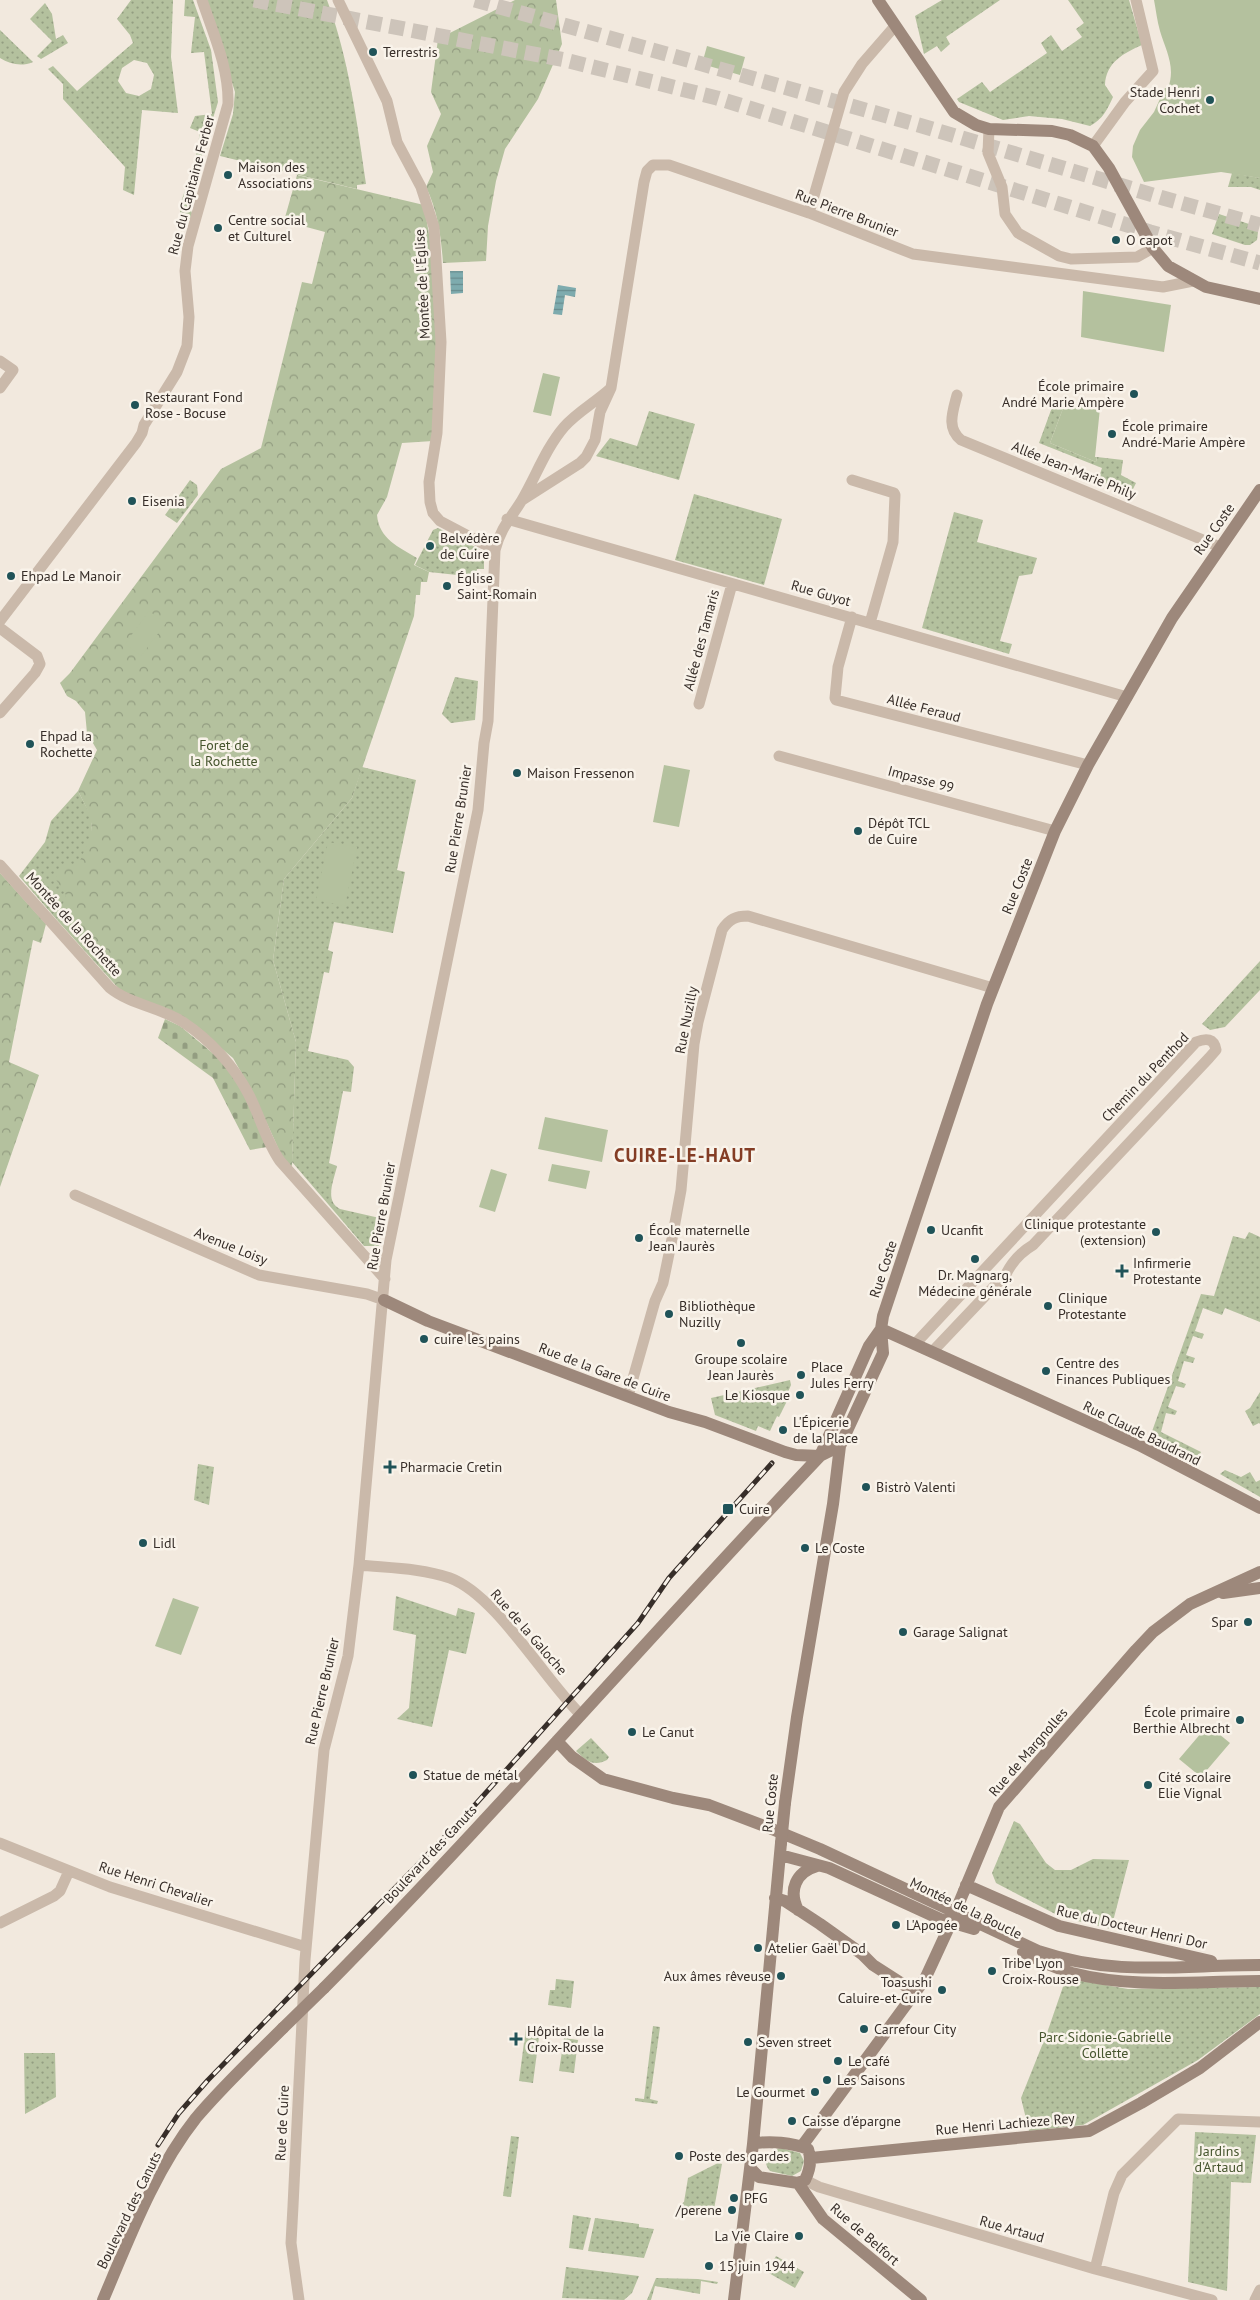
<svg xmlns="http://www.w3.org/2000/svg" width="1260" height="2300" font-family="'PT Sans',sans-serif">
<defs>
<pattern id="green-dots" width="8" height="8" patternUnits="userSpaceOnUse" patternTransform="scale(1.25)"><rect width="8" height="8" fill="#b4c19e"/><path d="M2 2h.1M6 6h.1" fill="none" stroke="#939d81" stroke-width="1.8" stroke-linecap="round"/></pattern>
<pattern id="forest-crowns" width="20" height="18" patternUnits="userSpaceOnUse" patternTransform="scale(1.25)"><rect width="20" height="18" fill="#b4c19e"/><path d="M2 6a3 3 0 1 1 6 0M12 15a3 3 0 1 1 6 0" fill="none" stroke="#939d81"/></pattern>
<pattern id="cemetery-stones" width="16" height="16" patternUnits="userSpaceOnUse" patternTransform="scale(1.25)"><rect width="16" height="16" fill="#b4c19e"/><path d="M2 7V4a2 2 0 0 1 4 0v3zM10 15v-3a2 2 0 0 1 4 0v3z" fill="#939d81"/></pattern>
<pattern id="water-rules" width="6" height="5" patternUnits="userSpaceOnUse" patternTransform="scale(1.25)"><rect width="6" height="5" fill="#7eabae"/><path d="M0 2.5h6" fill="none" stroke="#688c8e"/></pattern>
</defs>
<rect width="100%" height="100%" fill="#f2e9de"/>
<!-- green -->
<path fill="url(#green-dots)" fill-rule="evenodd" d="M131,0h42l-2,57 7,56 -36,-3 -8,85 -11,-5 2,-23 -62,-68v-15l-15,-15 5,-3 24,25 56,-48 -3,-8 -13,-16zM134,60l13,3 7,12 -3,14 -12,7 -13,-3 -8,-12 4,-13z
M185,0h8l18,50 7,52 -30,98 4,14 -2,5 -10,-5v-9l15,-44 5,-29 -10,-4 5,-12 17,-2 -8,-62 -13,1 4,-36 -11,-1z
M206,0h121c22,59 30,122 39,184l-9,1v4l-137,-33 13,-42 2,-22z
M942,0h58l-54,37 4,7 -9,8 -4,-6 -13,8 -9,-38z
M1068,0h61l13,45c-18,8 -36,17 -37,40l8,12c-6,13 -10,22 -23,29l-28,-7 -33,-3 -26,4 -44,-18 -2,-3 25,-17 8,10 57,-39 -6,-10 10,-8 11,16 20,-14 -6,-8 8,-6z
M45,3l7,11 4,25 7,-4 5,8 -27,16 -4,-3 15,-15 -22,-22z
M0,30l33,32c-12,5 -23,2 -33,-4z
M1232,173l28,5v12l-9,-3h-23z
M1219,214l33,11 6,7 -1,8 -7,5h-5l-33,-11z
M1055,399l10,4 -15,40 46,19 1,-5 26,3 -2,15 15,8 -6,12 -32,-15 4,-12 -63,-25z
M649,411l46,13 -16,56 -83,-24 14,-18 27,8z
M190,480l7,5 1,10 -21,28 -12,-8z
M694,494l88,25 -18,66 -89,-25z
M954,512l29,8 -6,22 60,16 -5,16 -13,2 -19,65 12,3 -3,10 -87,-26z
M438,528l41,21 5,10v10h-7l-1,8 -47,-5 -14,-7 18,-35z
M455,677l23,4 -3,39 -24,3 -9,-9z
M362,767l54,13 -19,90 8,2 -12,61 -59,-11 -6,28 5,2 -4,21 -5,-1 -16,79 40,9 6,7 -3,25 -8,-1 -14,72 8,3c-3,14 -13,35 3,43l44,10 -5,27h-15l-72,-84 4,-120 -23,-82 11,-81 68,-81z
M78,791l13,25 1,19 -35,85 -38,-44 26,-34 6,-21z
M1260,961v29l-35,37 -15,3 -8,-6z
M1249,1232l11,5v85l-35,-14 -3,7 -19,-7 -8,23 9,3 -2,5 -9,-3 -7,19 9,3 -2,5 -9,-2 -6,20 8,3 -2,4 -8,-2 -8,21 9,4 -2,4 -9,-2 -5,19 40,20 -4,8 -47,-23 51,-143 13,2 19,-60 12,3z
M790,1380l1,5 -6,14 2,2 -8,16 -2,-1 -7,15 -12,-5 -2,5 -41,-16 -4,-17z
M1260,1392v32l-1,-1 -6,3 -8,-15 5,-3z
M198,1464l16,3 -5,38 -15,-5z
M1225,1470l16,7 9,-5 6,10 4,-2v17l-40,-23z
M396,1596l60,20 2,-8 17,5 -9,41 -17,-4 -17,77 -35,-8 12,-11 7,-73 -23,-5z
M591,1738l18,19 -2,3c-13,7 -21,1 -31,-9z
M1014,1821l6,3 26,39 9,7h16l22,-11 36,1 -18,69 -50,-12 -65,-34 -4,-10z
M1066,1978l62,11 132,-2v27l-62,46 -115,65 -54,6 -8,-33 26,-65z
M556,1979l18,2 -3,27 -23,-3 2,-15h5z
M653,2026l7,1 -10,72 8,2 -1,3 -22,-3v-3l9,1z
M526,2027l14,2 -7,54 -14,-2z
M564,2038l14,2 -4,33 -15,-2z
M24,2053h31l1,44 -31,17z
M1195,2132l61,3 -5,48 -20,-1 -4,109 -39,-9z
M511,2136l8,1 -8,60 -8,-1z
M780,2148l20,5 4,8 -3,10 -9,5 -22,-5c-9,-10 -2,-20 10,-23z
M718,2163l4,1 -9,51 -35,-8 6,-5 4,-24z
M573,2215l18,3 -8,32 -14,-2z
M595,2218l44,6v3l15,2 -10,29 -56,-7z
M776,2256l28,16 -9,16 -28,-16z
M566,2267l73,9 -7,17 -8,7 -62,-2z
M656,2278l42,1 20,3 -1,2 -16,-3 -1,13 -45,-8 -4,14h-4z"/>
<!-- forest -->
<path fill="url(#forest-crowns)" d="M515,0h41l6,44 -24,55 -33,50 -9,32 -8,45 -2,35 -43,2c-2,-27 -5,-51 -17,-76l7,-15 -6,-26 14,-32 -10,-22 7,-53z
M297,175l127,30 6,35 7,105 -4,96 -31,2 -15,54 -10,18c2,24 22,32 40,43l-3,7 15,7 -2,10h-6l-1,13h-4l-2,21 -62,182 -68,81 -11,81 23,82 -4,124 -7,-3 -31,-68 -21,-37 -47,-39 -66,-29 -63,-70 9,-25 -11,-17 11,-14 12,1c17,-37 19,-38 0,-74l19,-41 -10,-17 -2,-21 -9,-11 -9,-5 -7,-13 10,-10 151,-204 40,-21 41,-166 10,2 13,-52 -41,-11z
M0,873l46,51 -5,19 -8,-3 -24,122 30,13 -39,112z"/>
<!-- cemetery -->
<path fill="url(#cemetery-stones)" d="M165,1019l15,7 47,39 14,23 26,59 -17,3 -37,-72 -55,-40z"/>
<!-- pitch -->
<path fill="#b4c19e" d="M1154,0h106v178l-39,-6 -77,10 -12,-25 1,-11 7,-16 14,-18 11,-24h3c8,-21 -2,-37 -8,-57 -3,-10 -4,-21 -6,-31z
M707,46l38,11 -5,18 -38,-11z
M1083,291l88,14 -7,47 -83,-15z
M543,373l17,4 -9,39 -18,-4z
M1065,403l35,5 -5,49h2l-1,5 -46,-19z
M149,611l17,12 -25,33 -16,-12z
M664,765l26,5 -11,57 -26,-5z
M328,842l29,5 -12,59 -29,-6z
M545,1117l63,13 -6,32 -64,-13z
M552,1164l38,7 -4,18 -38,-8z
M491,1169l16,5 -12,38 -16,-5z
M173,1598l26,9 -18,48 -26,-9z
M1208,1725l22,18 -29,34 -22,-18z"/>
<!-- water -->
<path fill="url(#water-rules)" d="M450,271h13v22l-12,1z
M558,285l18,3 -1,9 -10,-2 -3,20 -9,-1z"/>
<g fill="none" stroke-linecap="round" stroke-linejoin="round">
<!-- highway-tunnel -->
<path stroke="#cdc4ba" stroke-width="15" stroke-dasharray="15 8" stroke-linecap="butt" d="M254,0l311,60 152,38 433,134 110,31
M475,0l447,126 241,72 97,27"/>
<!-- street -->
<path stroke="#cab9aa" stroke-width="11" d="M338,0l49,101 10,41 24,45 13,40 7,115 -4,91 -8,49 1,20 3,11 7,8 55,29
M989,129l-1,24 14,34 3,27 13,19 41,23 12,3 66,-2 16,-9
M1093,146l32,-44 28,-31 -17,-71
M809,213l35,-121 18,-28 33,-38
M0,361l13,9 -13,18
M957,395c-4,16 -11,33 4,45l259,107
M852,480l42,13 1,2 -2,47 -23,81
M522,500l58,-37 6,-6 9,-17 5,-28 11,-24 33,-206 3,-11 6,-6h16l140,48 104,41 250,33 30,-6
M507,519l620,178
M852,617l-14,50 -3,31 1,2 252,65
M0,621l136,-178 6,-10 2,-8 33,-53 10,-26 2,-29 -4,-46 3,-25 40,-142c1,-36 -15,-71 -26,-104
M0,628l37,28 3,8 -5,9 -35,40
M699,704l33,-120
M779,756l276,75
M0,865l110,123c21,17 50,19 73,34 27,18 51,44 66,73 11,21 17,46 31,66l105,118
M75,1195l184,80 108,19 17,6
M915,1344l281,-302c10,-4 18,-4 20,8l-7,8 -176,187c-12,7 -21,17 -27,29l-74,78
M628,1396l27,-95 8,-18 9,-44 9,-49 13,-146 4,-22 24,-92c7,-11 14,-14 26,-14l245,72
M359,1565c30,3 62,3 91,13 46,17 94,101 131,137
M0,1843l110,44 196,60
M0,1923l54,-27 6,-5 9,-20
M805,2180l14,7 91,27 185,55 117,31
M1095,2269l19,-76 8,-18 56,-56 82,3
M299,2300l-8,-57 2,-37 12,-246 19,-210 24,-94 11,-91 27,-305 92,-450 6,-67 4,-22 7,-171c6,-23 16,-32 27,-50 14,-24 24,-52 42,-73 13,-15 32,-25 47,-39
M1255,2300l5,-10"/>
<!-- secondary -->
<path stroke="#9d887b" stroke-width="12" d="M878,0l76,112 22,13 13,4 63,2 18,4 23,11 16,22 44,80 15,18 38,21 54,12
M384,1300l44,21 241,91 36,10 80,30 11,3 24,1
M881,1329l258,116 121,63
M820,1456l49,-110 12,-17
M1223,1593l37,-5
M557,1741l15,16 31,22 70,19 36,7 58,22 53,22 218,102c77,26 142,14 222,14
M785,1803l12,-86 36,-213 7,-58 43,-93 -2,-24 2,-13 104,-312 68,-173 33,-66 84,-147 88,-128
M780,1855l49,13 111,51 34,10
M966,1885l93,41 152,35
M964,1891l35,-84 137,-157 17,-18 37,-28 70,-32
M775,1898l10,3 35,23 42,30 11,11 42,27
M798,1910c-10,-20 -2,-38 19,-44
M1023,1952c15,8 32,16 49,21 61,16 126,8 188,8
M324,1988c170,-172 329,-356 496,-532l20,-10
M802,2146l123,-167 24,-52
M811,2158l278,-27 52,-28 59,-35 60,-46
M750,2168l9,9 39,6 7,-3c5,-10 7,-20 3,-31 -15,-6 -39,-9 -55,-5
M798,2183l25,36 98,81
M103,2300c26,-61 51,-129 93,-182 27,-32 58,-61 87,-90
M734,2300l19,-156 28,-301"/>
<defs>
<path id="rail" d="M158,2145l21,-32 29,-33 257,-264 173,-193 31,-45 103,-115"/>
</defs>
<!-- rail casing -->
<use href="#rail" stroke="#372e29" stroke-width="5"/>
<!-- rail -->
<use href="#rail" stroke="#f9f3ea" stroke-width="3" stroke-dasharray="9" stroke-linecap="butt"/>
<!-- secondary-bridge -->
<path stroke="#9d887b" stroke-width="12" d="M781,1843l4,-40
M949,1927l15,-36
M283,2028l41,-40"/>
</g>
<!-- markers -->
<g fill="#205358" stroke="#f9f3ea" stroke-width="2">
<circle cx="373" cy="52" r="5"/>
<circle cx="1210" cy="100" r="5"/>
<circle cx="228" cy="175" r="5"/>
<circle cx="218" cy="228" r="5"/>
<circle cx="1116" cy="240" r="5"/>
<circle cx="1134" cy="394" r="5"/>
<circle cx="135" cy="405" r="5"/>
<circle cx="1112" cy="434" r="5"/>
<circle cx="132" cy="501" r="5"/>
<circle cx="430" cy="546" r="5"/>
<circle cx="11" cy="576" r="5"/>
<circle cx="447" cy="586" r="5"/>
<circle cx="30" cy="744" r="5"/>
<circle cx="517" cy="773" r="5"/>
<circle cx="858" cy="831" r="5"/>
<circle cx="931" cy="1230" r="5"/>
<circle cx="1156" cy="1232" r="5"/>
<circle cx="639" cy="1238" r="5"/>
<circle cx="975" cy="1259" r="5"/>
<path d="M1119.5 1263.5h5v5h5v5h-5v5h-5v-5h-5v-5h5z"/>
<circle cx="1048" cy="1306" r="5"/>
<circle cx="669" cy="1314" r="5"/>
<circle cx="424" cy="1339" r="5"/>
<circle cx="741" cy="1343" r="5"/>
<circle cx="1046" cy="1371" r="5"/>
<circle cx="801" cy="1375" r="5"/>
<circle cx="800" cy="1395" r="5"/>
<circle cx="783" cy="1430" r="5"/>
<path d="M387.5 1459.5h5v5h5v5h-5v5h-5v-5h-5v-5h5z"/>
<circle cx="866" cy="1487" r="5"/>
<rect x="722" y="1503" width="12" height="12" rx="2.5"/>
<circle cx="143" cy="1543" r="5"/>
<circle cx="805" cy="1548" r="5"/>
<circle cx="1248" cy="1622" r="5"/>
<circle cx="903" cy="1632" r="5"/>
<circle cx="1240" cy="1720" r="5"/>
<circle cx="632" cy="1732" r="5"/>
<circle cx="413" cy="1775" r="5"/>
<circle cx="1148" cy="1785" r="5"/>
<circle cx="896" cy="1925" r="5"/>
<circle cx="758" cy="1948" r="5"/>
<circle cx="992" cy="1971" r="5"/>
<circle cx="781" cy="1976" r="5"/>
<circle cx="942" cy="1990" r="5"/>
<circle cx="864" cy="2029" r="5"/>
<path d="M513.5 2031.5h5v5h5v5h-5v5h-5v-5h-5v-5h5z"/>
<circle cx="748" cy="2042" r="5"/>
<circle cx="838" cy="2061" r="5"/>
<circle cx="827" cy="2080" r="5"/>
<circle cx="815" cy="2092" r="5"/>
<circle cx="792" cy="2121" r="5"/>
<circle cx="679" cy="2156" r="5"/>
<circle cx="734" cy="2198" r="5"/>
<circle cx="732" cy="2210" r="5"/>
<circle cx="799" cy="2236" r="5"/>
<circle cx="709" cy="2266" r="5"/>
</g>
<g text-anchor="middle" dominant-baseline="central" stroke-width="5" stroke-linejoin="round" paint-order="stroke">
<!-- poi labels -->
<g font-size="14" fill="#372e29" stroke="#f9f3ea" text-anchor="start">
<text x="383" y="52">Terrestris</text>
<text x="1200" y="92" text-anchor="end">Stade Henri<tspan x="1200" dy="16">Cochet</tspan></text>
<text x="238" y="167">Maison des<tspan x="238" dy="16">Associations</tspan></text>
<text x="228" y="220">Centre social<tspan x="228" dy="16">et Culturel</tspan></text>
<text x="1126" y="240">O capot</text>
<text x="1124" y="386" text-anchor="end">École primaire<tspan x="1124" dy="16">André Marie Ampère</tspan></text>
<text x="145" y="397">Restaurant Fond<tspan x="145" dy="16">Rose - Bocuse</tspan></text>
<text x="1122" y="426">École primaire<tspan x="1122" dy="16">André-Marie Ampère</tspan></text>
<text x="142" y="501">Eisenia</text>
<text x="440" y="538">Belvédère<tspan x="440" dy="16">de Cuire</tspan></text>
<text x="21" y="576">Ehpad Le Manoir</text>
<text x="457" y="578">Église<tspan x="457" dy="16">Saint-Romain</tspan></text>
<text x="40" y="736">Ehpad la<tspan x="40" dy="16">Rochette</tspan></text>
<text x="527" y="773">Maison Fressenon</text>
<text x="868" y="823">Dépôt TCL<tspan x="868" dy="16">de Cuire</tspan></text>
<text x="1146" y="1224" text-anchor="end">Clinique protestante<tspan x="1146" dy="16">(extension)</tspan></text>
<text x="649" y="1230">École maternelle<tspan x="649" dy="16">Jean Jaurès</tspan></text>
<text x="941" y="1230">Ucanfit</text>
<text x="1133" y="1263">Infirmerie<tspan x="1133" dy="16">Protestante</tspan></text>
<text x="975" y="1275" text-anchor="middle">Dr. Magnarg,<tspan x="975" dy="16">Médecine générale</tspan></text>
<text x="1058" y="1298">Clinique<tspan x="1058" dy="16">Protestante</tspan></text>
<text x="679" y="1306">Bibliothèque<tspan x="679" dy="16">Nuzilly</tspan></text>
<text x="434" y="1339">cuire les pains</text>
<text x="741" y="1359" text-anchor="middle">Groupe scolaire<tspan x="741" dy="16">Jean Jaurès</tspan></text>
<text x="1056" y="1363">Centre des<tspan x="1056" dy="16">Finances Publiques</tspan></text>
<text x="811" y="1367">Place<tspan x="811" dy="16">Jules Ferry</tspan></text>
<text x="790" y="1395" text-anchor="end">Le Kiosque</text>
<text x="793" y="1422">L'Épicerie<tspan x="793" dy="16">de la Place</tspan></text>
<text x="400" y="1467">Pharmacie Cretin</text>
<text x="876" y="1487">Bistrò Valenti</text>
<text x="739" y="1509">Cuire</text>
<text x="153" y="1543">Lidl</text>
<text x="815" y="1548">Le Coste</text>
<text x="1238" y="1622" text-anchor="end">Spar</text>
<text x="913" y="1632">Garage Salignat</text>
<text x="1230" y="1712" text-anchor="end">École primaire<tspan x="1230" dy="16">Berthie Albrecht</tspan></text>
<text x="642" y="1732">Le Canut</text>
<text x="423" y="1775">Statue de métal</text>
<text x="1158" y="1777">Cité scolaire<tspan x="1158" dy="16">Elie Vignal</tspan></text>
<text x="906" y="1925">L'Apogée</text>
<text x="768" y="1948">Atelier Gaël Dod</text>
<text x="1002" y="1963">Tribe Lyon<tspan x="1002" dy="16">Croix-Rousse</tspan></text>
<text x="771" y="1976" text-anchor="end">Aux âmes rêveuse</text>
<text x="932" y="1982" text-anchor="end">Toasushi<tspan x="932" dy="16">Caluire-et-Cuire</tspan></text>
<text x="874" y="2029">Carrefour City</text>
<text x="527" y="2031">Hôpital de la<tspan x="527" dy="16">Croix-Rousse</tspan></text>
<text x="758" y="2042">Seven street</text>
<text x="848" y="2061">Le café</text>
<text x="837" y="2080">Les Saisons</text>
<text x="805" y="2092" text-anchor="end">Le Gourmet</text>
<text x="802" y="2121">Caisse d'épargne</text>
<text x="689" y="2156">Poste des gardes</text>
<text x="744" y="2198">PFG</text>
<text x="722" y="2210" text-anchor="end">/perene</text>
<text x="789" y="2236" text-anchor="end">La Vie Claire</text>
<text x="719" y="2266">15 juin 1944</text>
</g>
<!-- street labels -->
<g font-size="14" fill="#372e29" stroke="#f9f3ea">
<text transform="translate(191 185) rotate(-75)">Rue du Capitaine Ferber</text>
<text transform="translate(847 213) rotate(21)">Rue Pierre Brunier</text>
<text transform="translate(422 284) rotate(-93)">Montée de l'Église</text>
<text transform="translate(1074 470) rotate(22)">Allée Jean-Marie Phily</text>
<text transform="translate(1214 529) rotate(-55)">Rue Coste</text>
<text transform="translate(821 593) rotate(16)">Rue Guyot</text>
<text transform="translate(701 640) rotate(-75)">Allée des Tamaris</text>
<text transform="translate(924 708) rotate(15)">Allée Feraud</text>
<text transform="translate(921 779) rotate(15)">Impasse 99</text>
<text transform="translate(458 819) rotate(-81)">Rue Pierre Brunier</text>
<text transform="translate(1017 886) rotate(-68)">Rue Coste</text>
<text transform="translate(74 924) rotate(48)">Montée de la Rochette</text>
<text transform="translate(686 1020) rotate(-79)">Rue Nuzilly</text>
<text transform="translate(1145 1077) rotate(-46)">Chemin du Penthod</text>
<text transform="translate(381 1216) rotate(-80)">Rue Pierre Brunier</text>
<text transform="translate(231 1246) rotate(22)">Avenue Loisy</text>
<text transform="translate(883 1269) rotate(-72)">Rue Coste</text>
<text transform="translate(605 1372) rotate(21)">Rue de la Gare de Cuire</text>
<text transform="translate(1142 1433) rotate(26)">Rue Claude Baudrand</text>
<text transform="translate(529 1632) rotate(49)">Rue de la Galoche</text>
<text transform="translate(322 1691) rotate(-77)">Rue Pierre Brunier</text>
<text transform="translate(1028 1752) rotate(-49)">Rue de Margnolles</text>
<text transform="translate(770 1803) rotate(-84)">Rue Coste</text>
<text transform="translate(430 1854) rotate(-47)">Boulevard des Canuts</text>
<text transform="translate(156 1884) rotate(18)">Rue Henri Chevalier</text>
<text transform="translate(966 1908) rotate(26)">Montée de la Boucle</text>
<text transform="translate(1132 1927) rotate(13)">Rue du Docteur Henri Dor</text>
<text transform="translate(282 2123) rotate(-87)">Rue de Cuire</text>
<text transform="translate(1005 2124) rotate(-5)">Rue Henri Lachieze Rey</text>
<text transform="translate(129 2210) rotate(-64)">Boulevard des Canuts</text>
<text transform="translate(1012 2229) rotate(16)">Rue Artaud</text>
<text transform="translate(865 2234) rotate(41)">Rue de Belfort</text>
</g>
<!-- park labels -->
<g font-size="14" fill="#46552e" stroke="#f9f3ea">
<text x="224" y="745">Foret de<tspan x="224" dy="16">la Rochette</tspan></text>
<text x="1105" y="2037">Parc Sidonie-Gabrielle<tspan x="1105" dy="16">Collette</tspan></text>
<text x="1219" y="2151">Jardins<tspan x="1219" dy="16">d'Artaud</tspan></text>
</g>
<!-- district labels -->
<g font-size="19" font-weight="bold" letter-spacing="1" fill="#843d25" stroke="#f9f3ea">
<text x="685" y="1155">CUIRE-LE-HAUT</text>
</g>
</g>
</svg>
